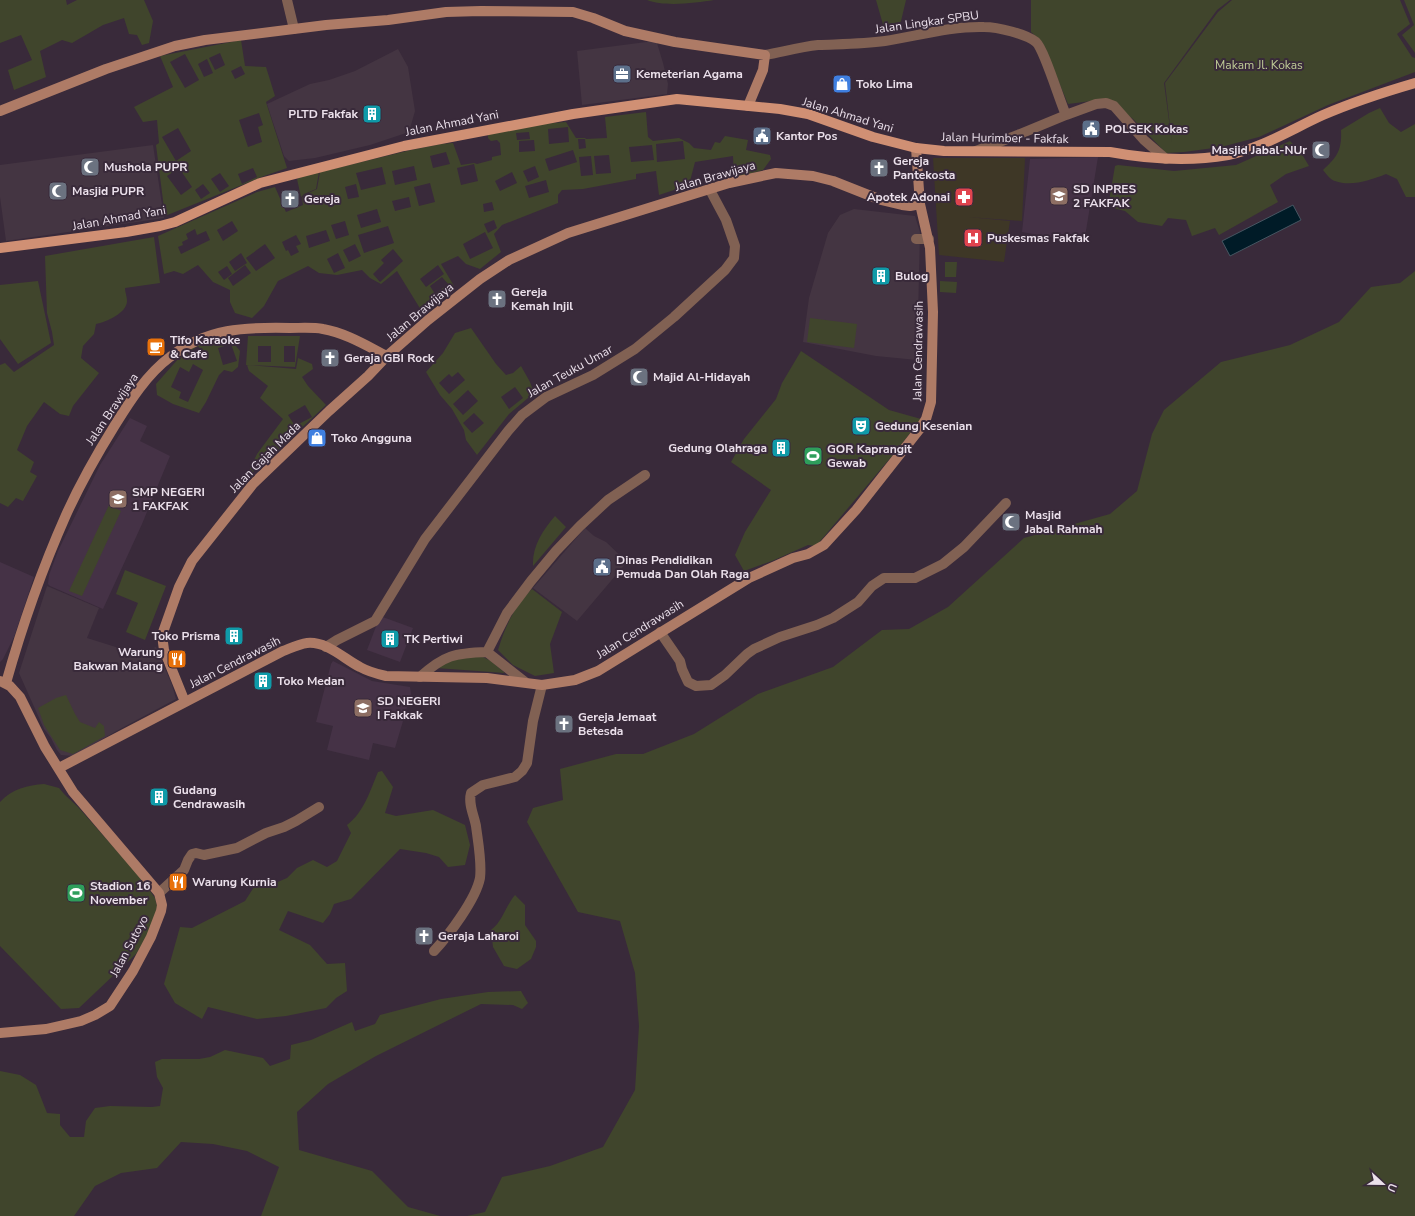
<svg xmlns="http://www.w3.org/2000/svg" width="1415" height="1216" font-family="'Nunito Sans',sans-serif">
<rect width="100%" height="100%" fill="#392a3a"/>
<!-- commercial -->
<path fill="#443542" d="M654,41l3,2 6,20 5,21 -1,10 -85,11 -5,-54z
M398,49l10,18 7,44 -6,21 -39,13 -55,13 -26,3 -5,-5 -17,-52 43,-20 19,-4 26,-9z
M153,145l11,73 -158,23 -6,-44v-32z
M854,209l61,7 5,16 -3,128 -41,-4 -73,-14 6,-44 19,-65 12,-18z
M585,528l9,8 12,6 21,20 -50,59 -44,-33z
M47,586l52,22 -12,30 51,16 18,-7 16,38 4,14 -56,30 -47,27 -12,-1 -4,-5 -6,-12 -7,-9 -25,-56z"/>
<!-- built -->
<path fill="#453246" d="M1098,157l-14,86 -62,-11 8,-73z
M130,418l17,8 -7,15 30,15 -28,68 -39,85 -53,-23 -2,-2 1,-9 9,-24 42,-86z
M0,562l34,15 -20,60 -11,22 -3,3z
M380,616l33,12 -13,34 -33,-12z
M333,661l39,20 38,6 1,7 -16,54 -22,-5 -4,17 -42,-10 6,-24 -17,-4 15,-58z"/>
<!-- medical -->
<path fill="#3e3726" d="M933,158h92l-3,63 -54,-4 42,4 -6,41 -65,-7z"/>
<!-- green -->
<path fill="#40452c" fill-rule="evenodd" d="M0,0h66l1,5 10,-5h67l9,21 -4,22 -7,2 -5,-10 -8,-1 -5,-16 -21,7 -31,18 -10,-3 -22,11 6,26 -32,13 -6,-20 24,-10 -11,-25 -21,8z
M647,0h67c-18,3 -50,7 -67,0z
M876,0h30l-5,21 -6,11 -11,-4z
M1031,0h199l-13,10 -53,73 8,60 -7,-60 53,-71 14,-12h168l10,24 -13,10 15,23 3,1v14l-87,33 -69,32 -38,10 -37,5 -18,1 -33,-34 -26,-20 -39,5 -26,-62 -11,-10z
M1404,0h11v53l-13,-18 12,-10z
M241,40l4,26 21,1 9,29 -9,6 21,66 -23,8 -99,40 -9,-71 3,-2 -2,-23 -14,2 -9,-15 39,-20 -13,-31zM220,53l5,12 -10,5 -6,-12zM185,54l14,26 -14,8 -15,-26zM207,59l6,14 -9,4 -6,-13zM241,66l4,8 -10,5 -4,-8zM259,113l4,12 -5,2 4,15 -14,5 -9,-27zM178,128l13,23 -15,10 -14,-24zM179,168l13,19 -11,8 -14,-19zM253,168l4,9 -15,7 -4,-10zM220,173l9,13 -9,6 -9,-13zM203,184l7,9 -9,6 -6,-9z
M1380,108l9,15 12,9 14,-8v73h-9l-9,-18 -11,-5c-15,6 -35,13 -51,7 -4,-1 -9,-7 -12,-11 14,-13 19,-19 18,-40l28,-17z
M646,112l2,25 5,4 26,-3 10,5 5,5 17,2 4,-8 5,1 5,-7 23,4 -2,10 24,5 1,4 -8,11 -29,8 -1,-22 -38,6 -6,23 -30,10 -3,-24 -20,3v5l-53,10 -21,1 -4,5v8l-56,22 -8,9 7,18 -21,17 -14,-5 -8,-8 -17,8 13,22 -27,23 -6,1 -24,-39 -16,13 -11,-6 -8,-8 -25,5 -18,-2 -11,-7 -30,15 -14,25 -12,12 -17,-5 -5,-11v-12l-17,-8 -15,-17 -15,9 -9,-3 -10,3 -6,-38 99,-44 18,-5 11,25 17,-7 -1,-7 2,-3 13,-6 3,-17 91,-22 30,-6 12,-1 8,22 13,-2 3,1 15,-4v-3l9,-2 -1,-12 -3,-3 -6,1 -3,-3v-4l53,-10 25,-2 10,16h9l1,1 21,-1 -2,-21zM568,127l1,15 -20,2 -1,-15zM529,132l1,7 -13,1 -1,-7zM578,139h7l1,9 -7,1zM534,140l1,11 -16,1v-11zM683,141l2,18 -28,3 -1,-18zM652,145l2,15 -23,2 -2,-15zM573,150l4,12 -28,9 -4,-12zM446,152l4,12 -17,4 -3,-12zM609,155l2,18 -15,1 -2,-18zM591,156l2,19 -12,1 -2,-19zM474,164l4,17 -17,4 -4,-17zM414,166l3,14 -22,5 -3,-14zM535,166l4,11 -11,5 -5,-11zM382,167l4,17 -25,6 -5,-17zM512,172l5,11 -17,8 -5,-10zM546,180l3,12 -20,6 -4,-12zM430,183l5,19 -16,4 -5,-19zM356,184l3,13 -11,2 -3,-12zM409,197l2,10 -16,4 -3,-10zM492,202l2,8 -10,2 -1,-8zM377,209l4,13 -20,6 -4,-13zM494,220l3,8 -9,5 -4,-9zM232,221l6,10 -15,10 -6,-11zM345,221l4,14 -13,4 -5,-14zM388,226l6,17 -30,10 -6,-18zM195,229l2,6 9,-4 4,9 -29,14 -3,-7 5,-2 -1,-3 6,-3 -2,-5zM326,230l4,11 -21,7 -3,-12zM485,232l8,16 -23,11 -7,-15zM296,235l5,9 -5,2 3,6 -8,4 -3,-6 -2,1 -4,-9zM265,244l10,14 -19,13 -10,-13zM355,244l6,12 -12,6 -6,-12zM393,249l10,12 -23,21 -7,-8 11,-11 -3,-3zM241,253l6,10 -12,8 -6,-9zM338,253l7,15 -11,5 -7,-14zM245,265l6,8 -18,13 -5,-8zM438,265l6,9 -18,13 -6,-8zM227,266l5,8 -8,6 -6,-8zM442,277l6,7 -13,10 -5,-8z
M1290,141l10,10 9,15 -23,8 -16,11 8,17 -59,33 -4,-7 -23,8 -6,-16 -18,-2 -6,8 -24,-4 -13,-11 -17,-4 7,-41 3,-1 56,6 62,-6z
M319,172l-3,17 -12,5 -3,3 -4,-18 8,-4z
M154,237l6,46 -35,5c0,4 2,9 2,13 0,12 -21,21 -31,23l-2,10 -11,12 -2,12 18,15 -26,33 -4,10 -9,-2 -16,-12 -17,24 -10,24 17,12 -4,10 7,4 -14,25 -7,-3 -8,9 -8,-4v-138l5,-2 9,9 40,-27 -2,-13 8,-1 -8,1 -5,-19 -2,-57z
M945,262h12l-1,15h-11z
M1415,271v945h-948l18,-4 17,-35 48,-11 53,-19 32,-57 4,-64 -4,-53 -15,-52 -42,-9 -51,-90 6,-14 30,-8 -3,-31 56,-15h27l51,-20 64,-40 75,-27 49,-37 27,-1 39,-22 76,-69 86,-24 27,-23 15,-57 12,-24 57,-48 69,-17 49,-23 32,-35 29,-4z
M38,281l13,62 -33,21 -18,-25v-54z
M940,281l17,1 -1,11 -16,-1z
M810,318l47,6 -3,24 -47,-6z
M471,328l25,36 10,11 7,-2 8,-7 9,16 4,11 -25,21 -32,41 -11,-15 -2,-10 -12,-21 -12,-14 -14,-23 17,-19 12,-20zM458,372l7,8 -16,14 -10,-11 10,-9 3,3zM515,387l8,11 -14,11 -8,-12zM468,390l10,11 -15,14 -10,-11zM474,413l10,10 -12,10 -9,-10z
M248,336h52l-5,31 -49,-2zM258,346h13v16h-13zM284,346h11v16h-11z
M224,337l8,4 8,10 -2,16 -6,5 -8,-2 -5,5 -13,27 -7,11 -26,-9 -16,-9 -1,-11 23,-26 19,-14zM231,344l6,17 -14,4 -5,-17zM198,346l5,7 -9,6 -5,-7zM193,364l10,6 -15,32 -9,-4 2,-6 -10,-5 9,-20 9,5z
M801,351l88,59 32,9 -24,31 -81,96 -8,-1 -36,16 -28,10 -9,-16 10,-23 26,-42 -40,-28 13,-23 32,-40 6,-16z
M298,358l14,6 1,5 -11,8 6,9 18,19 -64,60 -9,7 -5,1 9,-19 26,-35 -23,-21 8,-12 -19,-15 -2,-6 49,4zM305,405l7,12 -17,9 -7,-11z
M109,505l12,6 -39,85 -13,-5z
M555,516l11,11 -33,39c-1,-20 10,-36 22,-50z
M125,570l41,16 -21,54 -19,-8 12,-29 -22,-9z
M532,589l30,23 -12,32 4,29 -19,3 -22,-11 -15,-15c7,-23 16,-44 34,-61z
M479,655l12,6 14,12 -69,-5 14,-7z
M66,695l9,19 5,8 15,6 4,-6 5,4 1,10 -32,18 -13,-4 -16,-25 -6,-17 18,-10z
M382,771l11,16 -8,26 11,3 37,-6 32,15 5,20 -5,20 -17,2 -9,-10 -13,-4 -26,-4 -49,50 -17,5 -4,10 -7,9 -35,-12 -9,19 31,15 17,19 18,-1 2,28 -11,7 -10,10 -40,8 -29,3 -49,-12 -6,12 -27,-16 -11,-19 16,-57 12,1 53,-27 9,-14 7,-2 12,-1 14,-6 10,-10 16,-8 14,7 10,-6 14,-28 -4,-8c17,-13 23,-34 31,-53z
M44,784l15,4 6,7 13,12 62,70 15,21 2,8 -1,8 -7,19 -13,21 -57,54 -18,1 -61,-63v-144c12,-13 28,-17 44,-18z
M515,895l10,10v20l11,16v6l-5,12 -14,10 -13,-3 -11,-19 -2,-17c12,-9 14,-23 24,-35z
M521,991l7,12 -6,6 -9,-4 -32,-1 -105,52 -48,28 -31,28 2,38 73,21 36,36 32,9h-179l18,-49 -32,-16 -34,-7 -32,-2 -24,26 -36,5 -26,13 -21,30h-74v-145l20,4 16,10 11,28 13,1v11l10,12h14l2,-16 9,-13 15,-2 42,1 8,-1 3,-18 -6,-11 -2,-15 7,-3h37l11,-2 15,-7 38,8 7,8 20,-7 1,-14 20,-5 41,-18 3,9 20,-7 5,-9 61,-16 47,-7z"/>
<!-- water -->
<path fill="#001b27" stroke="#465662" d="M1293,205l8,15 -71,36 -8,-15z"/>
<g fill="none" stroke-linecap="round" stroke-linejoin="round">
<!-- minor -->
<path stroke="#816153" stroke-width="10" d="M287,0l7,29
M765,55c17,-3 35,-8 53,-10 23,-1 45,-1 67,-4 32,-5 66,-15 99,-14 14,0 42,7 52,15 8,7 24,60 30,73
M976,151l44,-17 46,-19 30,-11 10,-1 8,3 30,34 22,19
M916,239h13
M660,632l20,29 2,8 6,13 8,4 15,-1 14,-10 22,-21 7,-5 26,-12 37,-12 16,-7 25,-16 14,-16 12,-8h31l28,-14 21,-17 42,-44
M487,652l20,-39 24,-32 25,-30 24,-25 28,-26 37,-25
M420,677c24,-22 35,-24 67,-25l38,30
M159,893l25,-23 4,-10 4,-6 4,-1 8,2 33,-7 29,-15 18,-6 12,-6 23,-14
M434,951c15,-16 42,-52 46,-73 2,-16 -2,-36 -4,-52 -2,-11 -8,-22 -5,-33l12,-8 32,-8 7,-6 5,-8 6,-42 9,-36"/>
<!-- tertiary -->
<path stroke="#816153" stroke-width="10" d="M326,647l11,-7 38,-19 50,-82 83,-108 14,-16 24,-18 47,-22 42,-26 39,-32 51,-47 9,-12 1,-12 -9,-26 -16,-30"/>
<!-- secondary -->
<path stroke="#ae7b66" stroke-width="10" d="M0,111l106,-42 69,-23 30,-6 121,-15 62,-5 58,-8 35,-1 92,1 20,6 32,13 50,11 90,13 -2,15 -15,36
M0,681l10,5 10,11 25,50 28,45 86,101 3,12 -1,6 -10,26 -18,34 -23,35 -15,9 -14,6 -35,8 -46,4
M6,683c16,-57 36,-114 60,-168 14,-31 31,-61 49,-90 15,-24 32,-51 55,-68 37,-29 75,-30 120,-29 11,0 23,-1 33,1 23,4 44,17 64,27
M185,702l-21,-52 -2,-15 17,-48 13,-26 61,-77 76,-73 39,-35 19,-20 41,-36 52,-41 29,-19 59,-27 161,-50 47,-10 37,3 20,5 48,19 21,5 8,1 10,-2
M59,768l224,-117c8,-3 16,-7 24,-8 20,-2 37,16 53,24 9,5 17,7 26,9l101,2 55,7 33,-5 23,-9 151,-93 44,-20 15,-4 16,-9 32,-35 63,-80 7,-11 5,-17 2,-90 -3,-64 -10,-44 -4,-56"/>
<!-- primary -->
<path stroke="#d09074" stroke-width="10" d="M0,248l126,-16 34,-6 15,-4 85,-39 144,-37 169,-32 104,-15 103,10 28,5 65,23 43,11 28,3 166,1c38,7 79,10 118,3 34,-7 64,-26 95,-40 30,-13 61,-23 92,-32"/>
</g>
<!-- icons -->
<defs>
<symbol id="office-square" viewBox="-11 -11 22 22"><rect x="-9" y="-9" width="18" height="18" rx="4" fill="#5c6f8a" stroke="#392a3a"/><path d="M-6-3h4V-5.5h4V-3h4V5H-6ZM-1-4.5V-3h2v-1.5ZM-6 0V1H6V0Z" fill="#fff"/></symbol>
<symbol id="shop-square" viewBox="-11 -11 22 22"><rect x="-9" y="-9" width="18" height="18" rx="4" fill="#3f7fe0" stroke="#392a3a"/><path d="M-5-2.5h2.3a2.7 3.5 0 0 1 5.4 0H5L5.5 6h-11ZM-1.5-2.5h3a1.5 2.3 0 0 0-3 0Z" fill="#fff"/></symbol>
<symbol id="building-square" viewBox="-11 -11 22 22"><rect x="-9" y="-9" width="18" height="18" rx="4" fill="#0f9aa8" stroke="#392a3a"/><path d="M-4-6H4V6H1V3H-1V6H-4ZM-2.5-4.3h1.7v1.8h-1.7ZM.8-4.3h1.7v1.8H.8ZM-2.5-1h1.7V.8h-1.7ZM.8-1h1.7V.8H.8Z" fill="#fff"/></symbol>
<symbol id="civic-square" viewBox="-11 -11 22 22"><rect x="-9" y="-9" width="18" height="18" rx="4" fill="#5c6f8a" stroke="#392a3a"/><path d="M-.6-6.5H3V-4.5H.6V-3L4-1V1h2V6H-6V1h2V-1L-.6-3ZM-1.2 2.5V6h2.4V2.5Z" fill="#fff"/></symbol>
<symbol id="mosque-square" viewBox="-11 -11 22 22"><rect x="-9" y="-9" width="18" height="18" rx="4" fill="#6b7280" stroke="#392a3a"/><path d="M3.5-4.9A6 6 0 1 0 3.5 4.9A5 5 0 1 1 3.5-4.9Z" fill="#fff"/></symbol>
<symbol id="church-square" viewBox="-11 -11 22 22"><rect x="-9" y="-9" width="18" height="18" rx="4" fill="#6b7280" stroke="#392a3a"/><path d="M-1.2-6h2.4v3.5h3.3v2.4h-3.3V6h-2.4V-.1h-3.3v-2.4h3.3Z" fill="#fff"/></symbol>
<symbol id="school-square" viewBox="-11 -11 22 22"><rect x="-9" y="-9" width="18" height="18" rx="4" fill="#8d6e63" stroke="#392a3a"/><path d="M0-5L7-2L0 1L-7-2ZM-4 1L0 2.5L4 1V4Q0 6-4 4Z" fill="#fff"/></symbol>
<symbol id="pharmacy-square" viewBox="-11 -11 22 22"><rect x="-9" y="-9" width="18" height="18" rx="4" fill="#e0444e" stroke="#392a3a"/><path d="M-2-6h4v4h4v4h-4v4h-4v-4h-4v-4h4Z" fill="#fff"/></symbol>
<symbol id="hospital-square" viewBox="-11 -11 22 22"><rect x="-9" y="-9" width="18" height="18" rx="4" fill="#e0444e" stroke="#392a3a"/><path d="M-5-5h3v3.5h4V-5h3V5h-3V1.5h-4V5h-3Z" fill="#fff"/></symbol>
<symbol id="cafe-square" viewBox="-11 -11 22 22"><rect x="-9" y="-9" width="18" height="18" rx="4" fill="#e8710a" stroke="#392a3a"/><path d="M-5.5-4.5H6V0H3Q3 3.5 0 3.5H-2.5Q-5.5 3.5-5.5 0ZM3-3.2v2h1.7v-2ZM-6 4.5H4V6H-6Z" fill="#fff"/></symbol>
<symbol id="theatre-square" viewBox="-11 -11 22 22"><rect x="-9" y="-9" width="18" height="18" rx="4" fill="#0f9aa8" stroke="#392a3a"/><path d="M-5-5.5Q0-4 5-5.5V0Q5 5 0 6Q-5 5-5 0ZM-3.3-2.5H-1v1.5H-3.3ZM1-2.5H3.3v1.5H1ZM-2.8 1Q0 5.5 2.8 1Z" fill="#fff"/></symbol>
<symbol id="stadium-square" viewBox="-11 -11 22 22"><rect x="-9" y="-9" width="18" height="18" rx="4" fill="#2e9e5b" stroke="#392a3a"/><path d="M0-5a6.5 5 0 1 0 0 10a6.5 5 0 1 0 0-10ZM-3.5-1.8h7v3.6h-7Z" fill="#fff"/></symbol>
<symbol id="restaurant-square" viewBox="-11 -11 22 22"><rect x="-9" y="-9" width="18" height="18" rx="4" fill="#e8710a" stroke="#392a3a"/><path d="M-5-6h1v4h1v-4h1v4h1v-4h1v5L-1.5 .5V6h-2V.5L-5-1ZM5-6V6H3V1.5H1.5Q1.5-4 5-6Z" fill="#fff"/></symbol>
</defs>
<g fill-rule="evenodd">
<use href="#office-square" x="611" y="63" width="22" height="22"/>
<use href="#shop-square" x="831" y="73" width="22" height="22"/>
<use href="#building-square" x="361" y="103" width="22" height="22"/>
<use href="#civic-square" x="1080" y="118" width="22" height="22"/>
<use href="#civic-square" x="751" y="125" width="22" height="22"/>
<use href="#mosque-square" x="1310" y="139" width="22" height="22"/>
<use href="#mosque-square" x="79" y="156" width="22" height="22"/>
<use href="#church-square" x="868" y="157" width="22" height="22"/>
<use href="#mosque-square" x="47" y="180" width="22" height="22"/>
<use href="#school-square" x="1048" y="185" width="22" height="22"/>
<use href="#pharmacy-square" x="953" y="186" width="22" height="22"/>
<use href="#church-square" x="279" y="188" width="22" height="22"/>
<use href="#hospital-square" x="962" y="227" width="22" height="22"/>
<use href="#building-square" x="870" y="265" width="22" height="22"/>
<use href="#church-square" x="486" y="288" width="22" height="22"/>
<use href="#cafe-square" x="145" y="336" width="22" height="22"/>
<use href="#church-square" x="319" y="347" width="22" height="22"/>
<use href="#mosque-square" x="628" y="366" width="22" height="22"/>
<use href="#theatre-square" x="850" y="415" width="22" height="22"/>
<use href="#shop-square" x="306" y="427" width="22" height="22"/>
<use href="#building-square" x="770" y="437" width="22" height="22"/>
<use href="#stadium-square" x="802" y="445" width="22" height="22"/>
<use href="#school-square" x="107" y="488" width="22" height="22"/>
<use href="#mosque-square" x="1000" y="511" width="22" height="22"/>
<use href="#civic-square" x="591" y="556" width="22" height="22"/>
<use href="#building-square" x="223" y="625" width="22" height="22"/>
<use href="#building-square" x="379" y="628" width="22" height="22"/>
<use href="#restaurant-square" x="166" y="648" width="22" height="22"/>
<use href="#building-square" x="252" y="670" width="22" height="22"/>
<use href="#school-square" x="352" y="697" width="22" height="22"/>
<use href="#church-square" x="553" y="713" width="22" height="22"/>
<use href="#building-square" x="148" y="786" width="22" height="22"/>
<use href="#restaurant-square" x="167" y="871" width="22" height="22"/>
<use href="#stadium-square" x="65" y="882" width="22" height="22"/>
<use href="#church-square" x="413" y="925" width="22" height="22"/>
</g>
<g text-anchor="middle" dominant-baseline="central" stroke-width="4" stroke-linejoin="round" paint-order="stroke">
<!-- street labels -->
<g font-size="12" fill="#ebe0eb" stroke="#392a3a">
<text transform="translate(927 22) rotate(-8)">Jalan Lingkar SPBU</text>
<text transform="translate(848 115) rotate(17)">Jalan Ahmad Yani</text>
<text transform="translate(452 123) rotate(-11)">Jalan Ahmad Yani</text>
<text transform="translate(1005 138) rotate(1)">Jalan Hurimber - Fakfak</text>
<text transform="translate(715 176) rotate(-16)">Jalan Brawijaya</text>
<text transform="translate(119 218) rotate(-10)">Jalan Ahmad Yani</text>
<text transform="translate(420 312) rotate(-40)">Jalan Brawijaya</text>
<text transform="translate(918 351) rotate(-89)">Jalan Cendrawasih</text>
<text transform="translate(570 371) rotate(-29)">Jalan Teuku Umar</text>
<text transform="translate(112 409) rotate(-56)">Jalan Brawijaya</text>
<text transform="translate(265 457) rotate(-45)">Jalan Gajah Mada</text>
<text transform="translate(640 629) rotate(-32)">Jalan Cendrawasih</text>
<text transform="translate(235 662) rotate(-27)">Jalan Cendrawasih</text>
<text transform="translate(129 946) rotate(-62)">Jalan Sutoyo</text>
</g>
<!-- park labels -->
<g font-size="12" fill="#bfcc96" stroke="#392a3a">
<text x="1259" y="65">Makam Jl. Kokas</text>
</g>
<!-- poi labels -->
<g font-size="12" font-weight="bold" fill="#ebe0eb" stroke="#392a3a" text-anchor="start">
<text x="636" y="74">Kemeterian Agama</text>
<text x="856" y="84">Toko Lima</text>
<text x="358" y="114" text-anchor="end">PLTD Fakfak</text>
<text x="1105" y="129">POLSEK Kokas</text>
<text x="776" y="136">Kantor Pos</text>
<text x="1307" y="150" text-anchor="end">Masjid Jabal-NUr</text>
<text x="893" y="161">Gereja<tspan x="893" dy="14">Pantekosta</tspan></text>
<text x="104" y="167">Mushola PUPR</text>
<text x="1073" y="189">SD INPRES<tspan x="1073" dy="14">2 FAKFAK</tspan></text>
<text x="72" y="191">Masjid PUPR</text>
<text x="950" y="197" text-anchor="end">Apotek Adonai</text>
<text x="304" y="199">Gereja</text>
<text x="987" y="238">Puskesmas Fakfak</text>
<text x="895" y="276">Bulog</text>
<text x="511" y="292">Gereja<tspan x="511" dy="14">Kemah Injil</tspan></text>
<text x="170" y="340">Tifo Karaoke<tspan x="170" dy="14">&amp; Cafe</tspan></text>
<text x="344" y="358">Geraja GBI Rock</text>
<text x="653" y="377">Majid Al-Hidayah</text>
<text x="875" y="426">Gedung Kesenian</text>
<text x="331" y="438">Toko Angguna</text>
<text x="767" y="448" text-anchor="end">Gedung Olahraga</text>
<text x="827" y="449">GOR Kaprangit<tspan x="827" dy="14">Gewab</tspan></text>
<text x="132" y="492">SMP NEGERI<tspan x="132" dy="14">1 FAKFAK</tspan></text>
<text x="1025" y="515">Masjid<tspan x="1025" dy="14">Jabal Rahmah</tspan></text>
<text x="616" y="560">Dinas Pendidikan<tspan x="616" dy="14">Pemuda Dan Olah Raga</tspan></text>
<text x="220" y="636" text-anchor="end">Toko Prisma</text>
<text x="404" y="639">TK Pertiwi</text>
<text x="163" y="652" text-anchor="end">Warung<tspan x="163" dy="14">Bakwan Malang</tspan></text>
<text x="277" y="681">Toko Medan</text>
<text x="377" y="701">SD NEGERI<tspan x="377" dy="14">I Fakkak</tspan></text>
<text x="578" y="717">Gereja Jemaat<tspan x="578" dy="14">Betesda</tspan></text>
<text x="173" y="790">Gudang<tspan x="173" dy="14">Cendrawasih</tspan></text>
<text x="192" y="882">Warung Kurnia</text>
<text x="90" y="886">Stadion 16<tspan x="90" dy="14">November</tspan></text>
<text x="438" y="936">Geraja Laharoi</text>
</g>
</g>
<!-- north arrow -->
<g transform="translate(1383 1184) rotate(112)" stroke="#392a3a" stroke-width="3" paint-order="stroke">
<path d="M0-3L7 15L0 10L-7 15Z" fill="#ebe0eb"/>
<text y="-6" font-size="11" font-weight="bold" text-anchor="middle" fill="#ebe0eb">U</text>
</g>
</svg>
